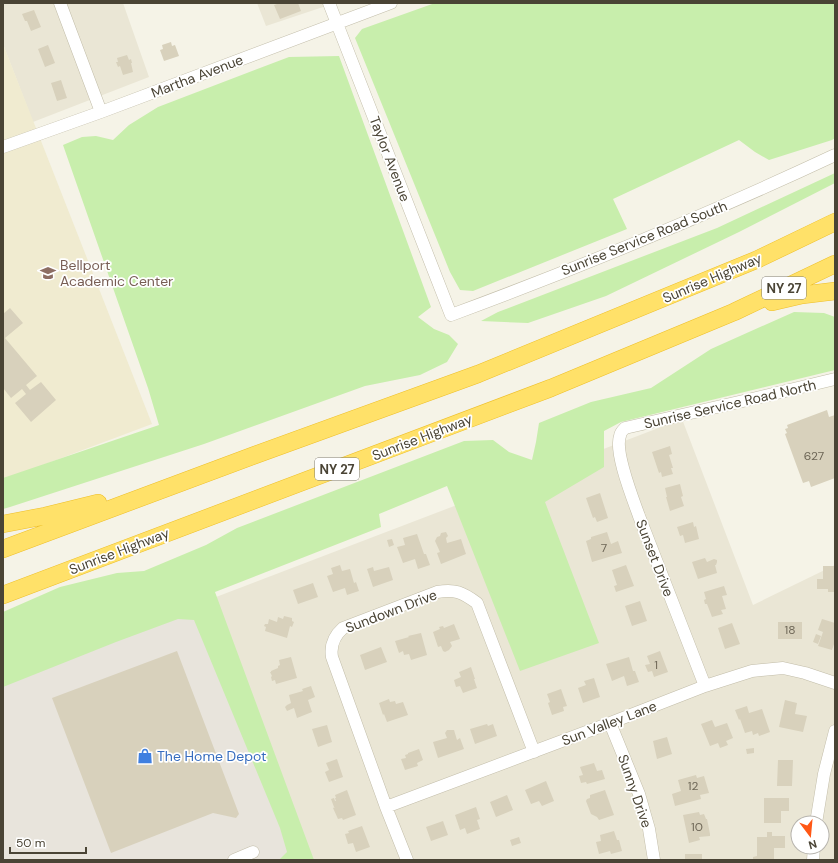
<svg xmlns="http://www.w3.org/2000/svg" width="838" height="863" font-family="'DM Sans',sans-serif">
<rect width="100%" height="100%" fill="#f5f3e7"/>
<!-- residential -->
<path fill="#eae6d5" fill-rule="evenodd" d="M3,3h120l26,74 -116,45 -30,-78z
M257,3h78l-69,23z
M682,419l71,186 82,-40v295h-535l-105,-255zM798,823h24v24h-24z"/>
<!-- industrial -->
<path fill="#e8e4dc" d="M195,605l105,255h-297v-185z"/>
<!-- education -->
<path fill="#f0ebd0" d="M3,44l149,380 -149,56z"/>
<!-- green -->
<path fill="#c8eeac" d="M435,3h400v135l-3,2 -63,20 -14,-8 -16,-12 -126,59 14,30 -154,62 -13,-1 -10,-18 -95,-234 7,-9z
M339,56l92,251 -13,10 16,12 15,6 9,9 -11,18 -27,13 -55,11 -161,58 -194,63 -7,2v-31l156,-53 -11,-37 -85,-243 19,-8 14,-1 17,4 16,-15 29,-18 131,-50z
M835,173v10l-96,49 -133,64 -78,27 -47,-2 17,-9 219,-84z
M794,312l30,1 11,4v53l-214,52 -17,9v36l-59,35 54,141 -79,28 -73,-185 -68,28 2,13 -166,65 99,268h-35l8,-8 -7,-24 -86,-208 -16,-1 -62,23 -113,45v-75l57,-25 57,-14 27,-2 62,-26 31,-17 227,-87 29,-1 16,12 23,8 4,-18 3,-19 52,-21 60,-14 60,-39z"/>
<!-- building -->
<path fill="#d8d1bc" d="M280,3h18l3,8 -21,8 -6,-14z
M34,10l7,17 -10,4 -4,-10h-2l-3,-7z
M171,42l1,4 3,-1 4,11 -15,5 -4,-11 3,-1 -1,-4z
M48,45l7,18 -10,4 -7,-18z
M127,55l2,5 2,-1 1,4h-1l2,9 -10,3 -3,-9 -2,1 -2,-5h2l-1,-4z
M61,80l6,18 -10,3 -6,-18z
M10,308l13,15 -18,15 32,38 -11,9 4,5 11,-8 15,18 -25,22 -16,-19 11,-9 -4,-5 -11,9 -8,-10v-74z
M827,410l2,7 6,-2v63l-24,9 -2,-6 -6,2 -18,-49 2,-1 -2,-4 3,-1 -1,-3z
M670,446l2,8 -3,1 4,13h-2l2,6 -11,3 -1,-5 -2,1 -7,-21z
M680,484l3,12 -2,1 3,9 -14,5 -4,-14h1l-2,-9z
M600,493l8,25 -11,4 -2,-5 -2,1 -7,-20z
M693,522l1,5 2,-1 3,13 -14,4 -2,-8 -3,1 -3,-9z
M446,532l2,4 -2,2 1,5 14,-4 5,15 -25,10 -4,-11 3,-1 -5,-11 2,-4 3,-1 1,-3z
M607,532l4,12 7,-3 4,12 -30,9 -6,-21 5,-2v-2z
M417,534l7,20h2l4,11 -12,4 -3,-10 -12,4 -6,-16 8,-2 -2,-7z
M392,539l2,6 -5,2 -2,-7z
M705,558l2,4 7,-3 3,1v2l-1,3h-1l2,8 -19,6 -6,-17z
M340,565l2,6 8,-2 4,14 2,-1 3,9 -12,4 -2,-7 -12,4 -6,-16 6,-2 -2,-6z
M626,565l8,21 -18,6 -2,-6 3,-1 -5,-15z
M823,566h12v26h-7v-3h-11v-10h6z
M373,567l1,4 15,-4 4,13 -20,7 -6,-18z
M313,583l5,14 -20,7 -5,-14z
M724,586l3,9 -5,1 4,13 -5,1 2,4 -11,3 -5,-13h-2l-1,-4 2,-1 -2,-7z
M640,601l7,20 -15,5 -7,-20z
M284,616l8,2v3l2,1 -2,5 -2,-1 -3,12 -22,-7 1,-4 -2,-1 1,-2h3l1,-5 8,3 1,-5 5,2z
M822,619l13,4v18l-3,9 -14,-4 5,-14 -5,-2z
M778,622h24v17h-24z
M732,623l8,21 -15,5 -7,-21z
M454,624l6,15 -10,3 2,4 -3,4 -4,2 -2,-1 -2,-5 -3,1 -5,-15 7,-3 -1,-2 4,-1 1,2z
M421,633l6,22 -16,5 -2,-6 -5,1 -1,-4 -4,2 -4,-12 14,-4 -1,-1z
M816,634l5,2 -3,8 -5,-2z
M381,647l6,15 -22,8 -5,-15z
M177,651l62,163 -3,4 -23,-5 -102,40 -59,-155z
M660,651l8,21 -14,5 -2,-6 -4,1 -3,-7 5,-1 -3,-8z
M291,657l6,21 -21,6 -1,-4 -3,1 -1,-4 1,-1 -2,-4h1v-1l7,-3v-2l2,-1 -1,-5z
M629,657l4,14h2l4,11 -12,4 -3,-10 -12,5 -6,-17z
M471,667l4,12h-1l3,9 -14,5 -3,-7 -4,1 -2,-7 7,-3 -2,-5z
M594,678l6,19 -17,6 -5,-15 8,-3 -2,-4z
M311,686l4,11 -7,3 4,12 -15,6 -3,-10 -7,3 -2,-4 2,-2 4,-2 -2,-8 14,-4 -1,-2z
M561,689l6,17 -4,1 1,4 -12,4 -4,-12 2,-1 -3,-8z
M389,699l1,3 5,-1 1,3 7,-2 5,13 -21,7 -3,-8 -1,1 -4,-12z
M785,700l12,3 -2,11 12,2 -4,16 -24,-5z
M747,706l2,7 13,-4 8,23 -11,4 -1,-3 -5,2 -1,-4 -7,2 -5,-14 -1,1 -4,-10z
M712,720l3,7 12,-4 6,15 -7,3 2,4 -8,3 -2,-5 -8,3 -9,-22z
M487,724l1,2 5,-2 4,12 -22,8 -5,-15z
M327,725l5,17 -14,5 -6,-18z
M447,730h7l3,10 3,-2 4,11 -26,9 -5,-16 14,-4 -2,-5z
M667,737l5,17 -15,5 -4,-18z
M754,748v5l-7,1 -1,-5z
M419,749l4,11 -6,3 1,3 -13,4 -4,-11 5,-1 -1,-3 3,-1v-1z
M337,759l6,18 -14,5 -4,-10 4,-2 -3,-7z
M778,760h15l-1,26h-15z
M594,763l3,8 5,-1 3,9 -18,5 -1,-2 -5,1 -2,-7 4,-1 -3,-8z
M696,775l1,3 7,-2 5,17 -9,2 1,4 -26,7 -3,-12 9,-3 -3,-11z
M546,781l8,20 -12,5 -3,-5 -8,3 -6,-14z
M347,790l9,25 -13,5 -1,-2 -4,1 -5,-11 2,-1h-1l-3,-8 3,-1 1,3h1l-1,-3h1l-1,-3z
M605,790l9,25 -15,5 -2,-3 -6,-3 -5,-13 1,-2 3,-1v-3z
M507,795l6,15 -17,7 -6,-15z
M764,798h25v13h-8v12h-17z
M476,807l4,12 -3,1 3,9 -13,5 -2,-6 -5,2 -5,-15z
M699,812l1,3 4,-1 2,5h1l3,15v2l-11,1 1,3 -11,3 -6,-28z
M443,821l5,14 -17,6 -5,-14z
M362,826l8,21 -14,5 -3,-9 -5,1 -3,-10 4,-1 -1,-2z
M614,831l3,9h2l3,11 -11,3 -1,-3 -11,3 -3,-12 5,-1 -1,-6z
M767,832h5v4h13v12h-11v12h-21v-3l4,-1v-19h10z
M519,837l2,6 -9,3 -2,-6z
M685,854h17v6h-17z"/>
<g fill="none" stroke-linecap="round" stroke-linejoin="round">
<defs>
<path id="minor" d="M60,3l41,109
M329,3l122,312c130,-48 258,-101 384,-160
M3,147l98,-35 290,-109
M705,686l-66,-170c-6,-17 -25,-64 -19,-80 0,-3 3,-6 5,-8l127,-29 83,-20
M610,723l29,71 10,35 5,31
M386,807l224,-84 95,-37 47,-15 31,-3 22,5 30,10
M816,823l8,-49 11,-43
M234,860l19,-8
M407,860l-21,-53 -54,-150c-2,-12 2,-21 11,-29l94,-36c18,-3 25,0 40,11l57,149
M813,860l1,-13"/>
<path id="highway" d="M772,302l30,-7 33,-4
M3,524l42,-8 53,-13
M3,549l252,-94 223,-81 278,-114 79,-38
M3,595l548,-207 183,-76 101,-48"/>
</defs>
<!-- minor casing -->
<use href="#minor" stroke="#c2bda9" stroke-width="13"/>
<!-- highway casing -->
<use href="#highway" stroke="#eebf29" stroke-width="18"/>
<!-- minor -->
<use href="#minor" stroke="#fff" stroke-width="12"/>
<!-- highway -->
<use href="#highway" stroke="#ffe169" stroke-width="17"/>
</g>
<!-- icons -->
<defs>
<symbol id="school-bare" viewBox="-9 -9 18 18"><path d="M0-5L7-2L0 1L-7-2ZM-4 1L0 2.5L4 1V4Q0 6-4 4Z" fill="#8d6e63" stroke="#fff" stroke-width="2.5" paint-order="stroke"/></symbol>
<symbol id="shop-bare" viewBox="-9 -9 18 18"><path d="M-5-2.5h2.3a2.7 3.5 0 0 1 5.4 0H5L5.5 6h-11ZM-1.5-2.5h3a1.5 2.3 0 0 0-3 0Z" fill="#3f7fe0" stroke="#fff" stroke-width="2.5" paint-order="stroke"/></symbol>
</defs>
<g fill-rule="evenodd">
<use href="#school-bare" x="37" y="262" width="22" height="22"/>
<use href="#shop-bare" x="134" y="745" width="22" height="22"/>
</g>
<g text-anchor="middle" dominant-baseline="central" stroke-width="3.5" stroke-linejoin="round" paint-order="stroke">
<!-- number labels -->
<g font-size="12" fill="#6e6757">
<text x="814" y="456">627</text>
<text x="604" y="548">7</text>
<text x="790" y="630">18</text>
<text x="656" y="665">1</text>
<text x="693" y="786">12</text>
<text x="697" y="827">10</text>
</g>
<!-- shield labels -->
<g fill="#fff" stroke="#807c72" stroke-width="1">
<rect x="762" y="277" width="44" height="22" rx="3"/>
<rect x="315" y="458" width="44" height="22" rx="3"/>
</g>
<g font-size="13" font-weight="bold" fill="#4a4435">
<text x="784" y="288">NY 27</text>
<text x="337" y="469">NY 27</text>
</g>
<!-- street labels -->
<g font-size="14" fill="#4a4435" stroke="#fff">
<text transform="translate(197 76) rotate(-21)">Martha Avenue</text>
<text transform="translate(390 159) rotate(69)">Taylor Avenue</text>
<text transform="translate(644 238) rotate(-22)">Sunrise Service Road South</text>
<text transform="translate(712 278) rotate(-23)">Sunrise Highway</text>
<text transform="translate(730 404) rotate(-13)">Sunrise Service Road North</text>
<text transform="translate(422 437) rotate(-21)">Sunrise Highway</text>
<text transform="translate(119 551) rotate(-21)">Sunrise Highway</text>
<text transform="translate(655 558) rotate(69)">Sunset Drive</text>
<text transform="translate(391 611) rotate(-21)">Sundown Drive</text>
<text transform="translate(609 723) rotate(-21)">Sun Valley Lane</text>
<text transform="translate(635 791) rotate(71)">Sunny Drive</text>
</g>
<!-- education labels -->
<g font-size="14" fill="#785e54" stroke="#fff" text-anchor="start">
<text x="60" y="265">Bellport<tspan x="60" dy="16">Academic Center</tspan></text>
</g>
<!-- shop labels -->
<g font-size="14" fill="#366cbe" stroke="#fff" text-anchor="start">
<text x="157" y="756">The Home Depot</text>
</g>
</g>
<!-- border -->
<rect width="838" height="863" fill="none" stroke="#4a4435" stroke-width="8"/>
<!-- north arrow -->
<g transform="translate(810 835) rotate(164)"><circle r="19" fill="#ffffff" stroke="#b7b4ae"/>
<path d="M0-3L7 15L0 10L-7 15Z" fill="#ff5715"/>
<text y="-6" font-size="11" font-weight="bold" text-anchor="middle" fill="#4a4435">N</text>
</g>
<!-- scale -->
<path d="M10 847v6h76v-6" fill="none" stroke="#4a4435" stroke-width="2"/>
<text x="16" y="847" font-size="12" fill="#4a4435" stroke="#ffffff" stroke-width="3" paint-order="stroke">50 m</text>
</svg>
